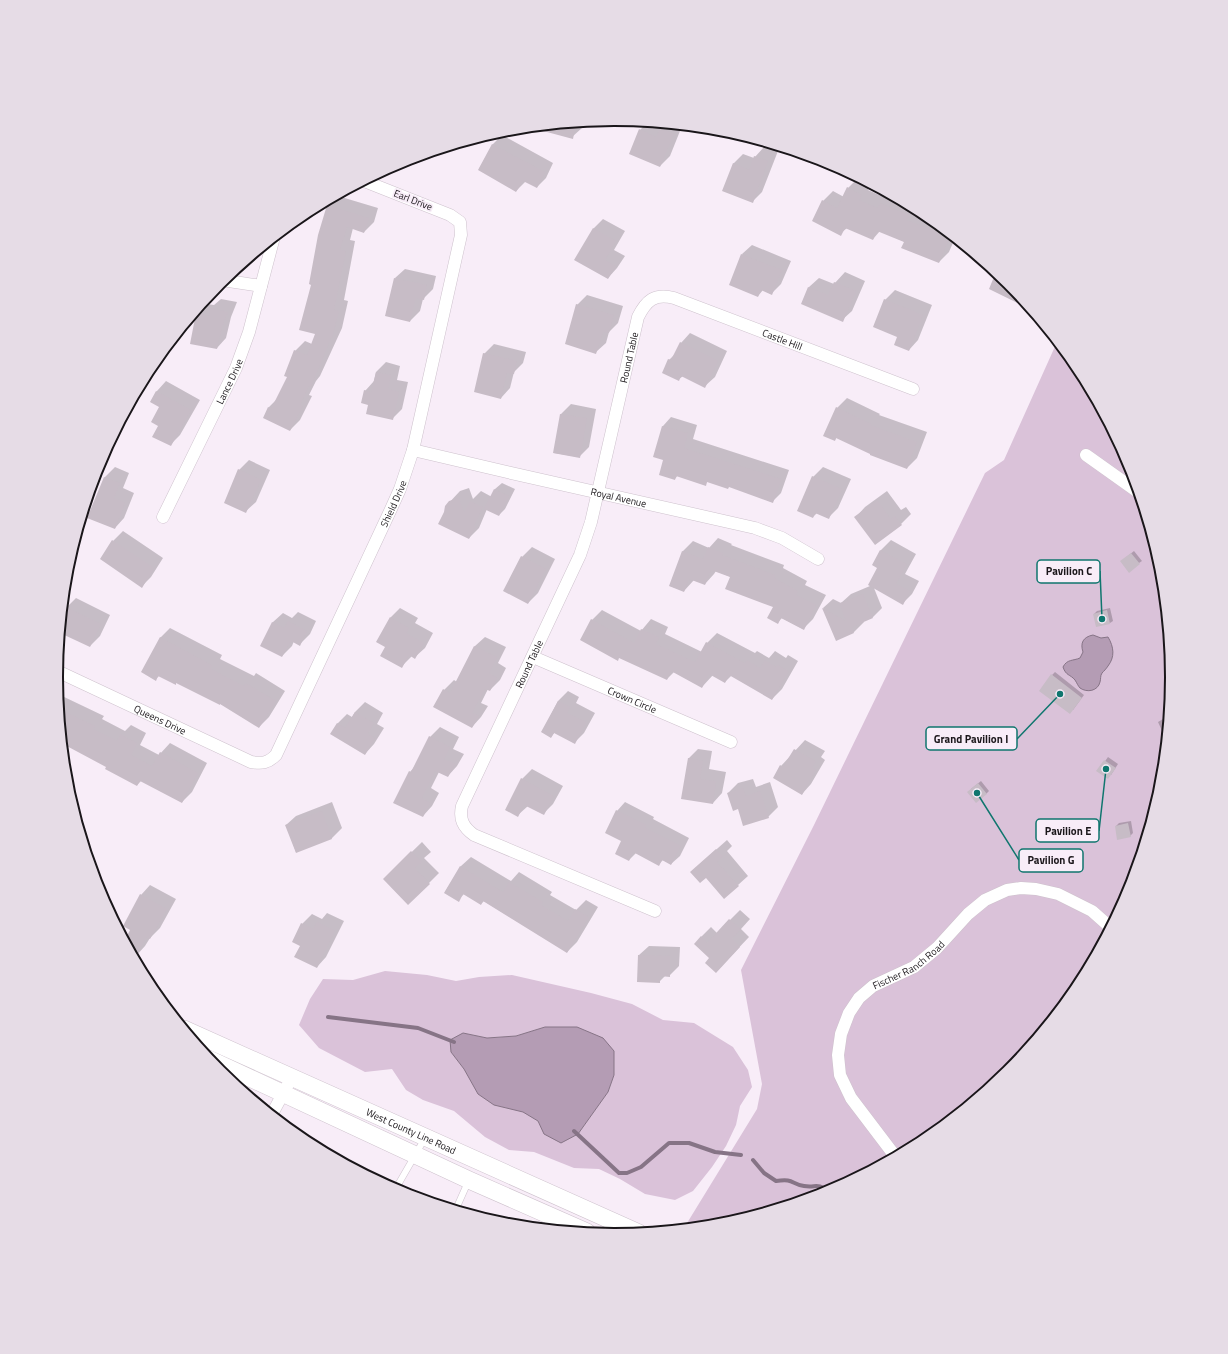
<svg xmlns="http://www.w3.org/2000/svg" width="1228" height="1354" font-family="'Titillium Web',sans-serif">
<rect width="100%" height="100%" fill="#f8edf8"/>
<!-- green -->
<path fill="#dac2d9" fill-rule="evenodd" d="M1057,342l21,25 52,97 31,104 11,109 -11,109 -32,105 -51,96 -70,85 -84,69 -97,52 -104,31 -39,4 73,-119 5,-25 -21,-114 73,-145 171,-352 19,-13z
M385,971l42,4 29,6 23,-4 33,-2 79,18 41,11 31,16 31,3 39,24 15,23 4,17 -12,19 -4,19 -10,21 -14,21 -19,24 -18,9 -30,-6 -25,-15 -21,-10 -25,-1 -40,-16 -25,-2 -24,-13 -31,-26 -31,-11 -17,-10 -14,-21 -27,3 -46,-24 -20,-23 11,-26 13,-20 30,1zM545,1027l69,48 -6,17 -30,42h-33l-7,-13 -74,-52 -13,-17 12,-19 24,5 29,-2z"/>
<!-- water -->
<path fill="#b49cb4" stroke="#867486" d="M1093,635l8,3 7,-1c6,10 7,20 0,29 -2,3 -4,5 -6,7 -2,3 -1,6 -2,9 -2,9 -13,11 -20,6 -2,-2 -3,-5 -5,-8 -5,-6 -9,-4 -12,-13 4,-8 10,-6 17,-9l3,-6c-3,-9 0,-15 10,-17z
M545,1027h32l26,11 11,13v24l-6,17 -30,42 -17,9 -17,-9 -6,-13 -15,-9 -29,-7 -16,-11 -14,-25 -13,-17 -1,-12 13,-7 24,5 29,-2z"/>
<!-- shadow -->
<path fill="#0003" d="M583,122l-1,6 -10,9 -28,-7 1,-4z
M648,122l9,1 7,3 1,-2 17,2 -12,30 -10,10 -20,-36z
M502,135l51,28 -7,15 -9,9 -11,-6 -10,10 -37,-22 14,-25z
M765,146l13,5 -16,41 -10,10 -19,-38 10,-10 11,4z
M858,178l13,7 -3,5 18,8 4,-3 34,18 31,25 -6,14 -10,10 -34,-20 -25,-11 -7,8 -26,-11 -7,6 -17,-33 10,-10 11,6 4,-9z
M338,196l40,12 -4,14 -10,10 -11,-4 -3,12 5,1 -11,59 4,1 -6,27 -22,48 -4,5 -7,14 3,1 -12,24 -10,10 -22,-22 9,-9 11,-22 7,-26 10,-10 7,3 5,-10 -5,-50 16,-78z
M603,219l22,12 -11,19 11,6 -8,12 -9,10 -32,-18 18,-32z
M752,245l39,16 -10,23 -10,10 -8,-4 -5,6 -16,-42z
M405,269l31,7 -3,13 -10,10 -3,12 -10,10 -15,-43z
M845,272l20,9 -13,30 -10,9 -40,-17 7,-16 10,-9 15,6z
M895,290l37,15 -14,35 -9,10 -10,-14 -14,-36z
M587,295l36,11 -5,17 -9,9 -3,11 -10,9 -19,-47z
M221,299l16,3 -6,15 -5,21 -9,10 -20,-34 10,-10 7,1z
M690,333l37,18 -12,26 -10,9 -22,-10 -5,4 -9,-20 7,-7 5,-10z
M494,344l32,8 -3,11 -9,9 -4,16 -9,10 -17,-44z
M386,362l14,4 -3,14 11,2 -6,27 -10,10 -22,-15 -5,-13 9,-10 2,-9z
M166,381l34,19 -20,35 -10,10 -10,-20 1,-18 -10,-6 6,-10z
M847,398l33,16 -1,1 48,17 -10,26 -10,10 -70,-31 -2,3 2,-32z
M571,404l25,5 -7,38 -10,10 -25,-4 7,-39z
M671,417l26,8 -4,14 96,31 -8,23 -9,9 -42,-16 -22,-5 -3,3 -27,-9 -3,4 -11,-20 -10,-3 9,-30z
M249,460l21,10 -14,32 -10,9 -7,-41z
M115,467l14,6 -6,15 11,5 -10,25 -9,10 -26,-10 16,-41z
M823,467l28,12 -13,29 -10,10 -11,-5 -4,4v-40z
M502,483l13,6 -10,20 -6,6 -12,-6 -8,19 -10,10 -24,-26 1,-6 14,-15 9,-3 4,11 8,-8 11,6 3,-8z
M887,491l14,19 5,-3 5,7 -10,10 -45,-7 9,-10z
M123,531l40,27 -12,19 -9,9 -29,-45z
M718,538l14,6 -1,1 53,20 -1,3 24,13 -2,4 21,10 -13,24 -10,10 -21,-11 -4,4 -4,-15 -43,-30 -15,-6 -2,3 -9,10 -11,-4 -10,11 -14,-5 13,-35 10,-10 16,7z
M891,540l25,14 -11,20 14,7 -7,13 -9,9 -29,-15 8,20 -9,9 -10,4 1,1 -10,10 -18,7 -13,-31 10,-9 8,4 10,-9 19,-8 8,-19 -5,-2 8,-15z
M532,547l23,12 -17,34 -10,10 -6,-46z
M1134,551l8,10 -3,2 -15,-4z
M76,598l34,17 -10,21 -10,10 -24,-38z
M400,608l18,10 -3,5 18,10 -8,15 -10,9 -3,-1 -11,11 -15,-21 5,-29z
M1110,608l3,13 -3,2 -16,-9 3,-3z
M602,610l39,21 10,-12 17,8 -3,7 37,18 5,-9 10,-10 38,20 2,-2 12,7 6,-7 11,7 2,-3 10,6 -16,28 -10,10 -40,-24 -7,7 -12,-7 -11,12 -28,-15 -7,7 -75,-59z
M298,612l18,9 -6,13 -10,10 -6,-3 -2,5 -10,10 -21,-11 12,-23 10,-9 9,5z
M170,628l52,27 -2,4 34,17 2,-3 29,18 -16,26 -10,10 -39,-24 -43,-21 -2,2 -15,-9 -4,4 4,-41z
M485,637l21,10 -8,16 8,5 -6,12 -10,10 -2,-1 -7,14 7,3 -7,11 -9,10 -28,-37 10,-10 3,2 18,-36z
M1055,672l29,23 -11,15 -21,-35z
M568,691l11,6 -3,6 19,10 -11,20 -10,10 -19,-11 -4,5 -9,-5 16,-31z
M60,695l44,21 -2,3 23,12 6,-6 15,8 -6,12 19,10 11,-12 37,20 -15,29 -10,10 -40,-22 -5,5 -29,-19 -46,-23 -4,-47z
M365,702l18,11 -6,11 7,4 -10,16 -9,10 -28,-30 10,-10 5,3 3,-5z
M1168,716l-1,16 -4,1 -5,-11z
M440,727l19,10 -6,12 11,5 -7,12 -9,10 -9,-4 -8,16 8,5 -7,13 -9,10 -13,-44 5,-6 15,-29z
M805,740l20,11 -4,6 4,3 -14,24 -9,10 -21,-28z
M698,749l14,2 -3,18 17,3 -4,21 -9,10 -25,-44z
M1108,757l10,7 -7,11 -13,-4z
M532,769l31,17 -10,18 -10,10 -15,-8 -10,9 4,-36z
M753,779l3,8 14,-5 8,25 -10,10 -30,-9 -10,-15 10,-10z
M981,781l8,10 -3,3 -15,-5z
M332,802l10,26 -10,10 -36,14 -10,-27 10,-9z
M625,802l29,15 -1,2 36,19 -9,18 -9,8 -8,-4 -4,4 -23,-11 -7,7 -7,-19 -5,-30z
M1131,821l2,12 -3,3 -14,-10 3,-3z
M727,840l5,6 -5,5 21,25 -10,9 -47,-13z
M422,842l9,10 -7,6 15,15 -31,31 -24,-25z
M471,857l40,24 8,-9 33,20 -2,3 26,15 10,-10 12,7 -21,35 -10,10 -83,-51 -3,3 -17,-10 -6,6 -13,-8 16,-26z
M150,885l26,14 -16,29 -10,10 -5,8 -9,10 -3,-2 -7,-12 6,-12 9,-35z
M740,910l10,9 -9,10 8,8 -33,35 -15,-35 10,-10 6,6z
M327,913l17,8 -18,36 -9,10 -16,-22 1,-21 10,-10 10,5z
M649,946l31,1 -1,19 -10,10 -3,-1 -7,7 -20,-27z"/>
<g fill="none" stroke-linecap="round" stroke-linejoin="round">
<!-- stream -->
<path stroke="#867486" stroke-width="4" d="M328,1017l90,11 36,14
M574,1131l45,42h8l14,-6 28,-24h20l26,9 26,3
M753,1160l11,13 12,8c18,-3 15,3 28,5 13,2 12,-4 25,6"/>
</g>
<!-- building -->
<path fill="#c7bcc6" d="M576,123l-3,16 -41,-11 1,-1z
M660,128l14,6 -14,33 -31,-13 10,-25 17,8z
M492,144l53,28 -8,16 -14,-7 -7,11 -38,-22z
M754,156l14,5 -15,42 -31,-12 11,-28 16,7z
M847,187l15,8 -3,5 19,8 2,-5 29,12 -2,5 26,10 2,-3 12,5 4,3 -12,28 -38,-15 3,-6 -27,-11 -4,9 -28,-12 -4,8 -29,-15 10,-21 15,8z
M327,205l42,13 -5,15 -17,-6 -7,23 6,1 -12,59 5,1 -7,27h-1l-20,49 -2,-1 -9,19 3,1 -13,25 -27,-13 5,-11 3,2 16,-32 -3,-1 10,-26 13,5 8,-21 -16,-4 12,-45 -2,-1 9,-49z
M593,228l23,13 -11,19 11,6 -8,13 -34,-19z
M741,254l41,16 -10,25 -11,-5 -3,7 -29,-12z
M996,272l13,11 21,26 -41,-20z
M394,278l33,7 -3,15 -8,-2 -6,24 -25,-6z
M834,282l22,9 -13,31 -42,-18 7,-17 20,8z
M884,299l39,16 -14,36 -15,-6 3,-8 -24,-10z
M576,304l38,11 -5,18 -6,-1 -7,22 -31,-10z
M210,308l18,4 -6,15 -5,22 -27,-5 6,-31 13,3z
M680,342l38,19 -13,27 -24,-12 -2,5 -17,-8 6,-14 3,1z
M483,353l34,8 -3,13 -7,-1 -6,26 -27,-7z
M376,372l15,3 -3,14 11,3 -6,28 -27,-6 2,-9 -7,-2 3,-13 7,2z
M156,391l35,19 -20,36 -19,-9 6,-11 -7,-4 8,-15 -9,-5z
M836,407l35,17 -1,1 47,17 -10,27 -37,-14v-1l-34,-16 -1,3 -12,-5z
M560,414l27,4 -7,40 -27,-5z
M662,426l26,7 -4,15 97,31 -8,24 -44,-16 -1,2 -21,-7 -1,4 -30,-10 -1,4 -16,-5 4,-15 -10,-3z
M238,469l23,11 -15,33 -22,-10z
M812,476l30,13 -13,30 -14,-6 -2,5 -16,-7z
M104,477l16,6 -6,15 11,5 -10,26 -28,-11z
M494,489l15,7 -10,20 -15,-7z
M459,498l5,15 6,-12 13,6 -9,19 1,1 -6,12 -31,-15 6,-12 1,-6 4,-5z
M877,500l14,19 4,-3 7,9 -27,20 -21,-28z
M112,540l42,28 -12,20 -42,-29z
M708,547l15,6 -1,2 53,20 -1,3 24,13 -2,4 20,10 -12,25 -23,-12 -3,6 -11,-6 6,-11 -48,-18 5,-12 -19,-7 -6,15 -16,-6 -5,13 -15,-6 13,-35 21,8z
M880,550l27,14 -11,20 14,7 -7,14 -35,-20 9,-17 -5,-3z
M1131,553l9,11 -11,9 -9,-12z
M521,556l25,13 -18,35 -25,-13z
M863,594l10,24 -21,9 2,6 -18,8 -14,-33 24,13 -6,-18z
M66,607l35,17 -11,23 -30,-14 2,-19z
M1107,610l3,14 -14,3 -3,-13z
M390,617l19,11 -3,5 18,10 -9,16 -6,-4 -7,13 -22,-12 5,-9 -9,-5z
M591,619l43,24 7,-14 18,8 -3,7 39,18 11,-20 39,21 2,-3 13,8 5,-8 11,7 2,-2 11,6 -17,29 -43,-25 -4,8 -16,-9 -7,14 -31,-17 -4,9 -48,-22 -1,3 -38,-21z
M288,621l19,10 -7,15 -9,-5 -9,16 -22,-11 12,-24 12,6z
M160,637l52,28 -1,4 33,17 2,-3 30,18 -17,27 -39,-24v1l-44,-22v2l-18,-9 -2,5 -15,-9z
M474,646l23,11 -8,16 8,5 -7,13 -5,-2 -13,24 7,3 -7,12 -39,-21 10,-18 7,4z
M1051,674l31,24 -12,16 -31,-23z
M558,701l12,6 -3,6 19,9 -11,22 -21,-11 -3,5 -10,-6z
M59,709l36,17 -2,3 24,12 3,-7 17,9 -6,12 21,11 8,-14 38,21 -16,30 -42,-22 -3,5 -32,-17 1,-2 -43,-23z
M355,712l19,11 -6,11 7,4 -10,17 -35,-21 7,-11 8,5z
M429,736l21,11 -6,12 11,5 -7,13 -13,-6 -13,27 8,5 -7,14 -30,-14 16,-32 2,1z
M794,749l22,12 -4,6 4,3 -14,25 -29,-17 7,-13 3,2z
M688,758l15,3 -3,18 16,2 -3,23 -32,-5z
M1104,760l12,8 -8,11 -12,-8z
M521,778l33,18 -10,19 -20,-10 -6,12 -13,-7z
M978,783l9,11 -11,9 -9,-11z
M743,788l3,8 14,-5 9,27 -26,8 -5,-17 -5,2 -6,-18z
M616,810l30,15 -1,3 36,18 -10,19 -9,-5 -3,6 -26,-14 -4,9 -14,-7 6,-13 -16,-8z
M322,811l10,28 -36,14 -11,-28z
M1128,823l3,14 -14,3 -2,-14z
M716,849l7,8 -6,5 22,24 -15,13 -18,-21 -6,5 -10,-11z
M411,851l11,11 -7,6 15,16 -22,21 -25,-26z
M460,866l43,26 6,-10 34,20 -2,3 27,16 7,-12 14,8 -22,36 -84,-52 -2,4 -18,-11 -4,8 -15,-9z
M140,894l27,15 -17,30 -4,-2 -11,22 -10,-19 5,-10 -7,-4z
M729,919l12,10 -9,10 8,8 -24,26 -11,-10 4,-5 -15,-14 7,-8 6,7z
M317,922l18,9 -18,37 -23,-11 6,-11 -8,-4 9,-19 12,6z
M638,955l32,1v21l-10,-1v7l-23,-1z"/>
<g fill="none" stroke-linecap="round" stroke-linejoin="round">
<defs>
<path id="service" d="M395,1190l30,-52
M456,1209l12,-27"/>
<g id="minor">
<path d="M222,280l39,6"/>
<path id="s1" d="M413,450l94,22 248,56 27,10 36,21"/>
<path d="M1086,455l52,37"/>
<path id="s2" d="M163,517l73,-149 13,-36 25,-95"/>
<path id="s3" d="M533,657l198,85"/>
<path id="s4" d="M57,671l194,91c11,2 17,1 25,-7l115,-246 9,-20 13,-39 48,-215 -1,-13 -10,-7 -86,-34"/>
<path id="s5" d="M655,911l-181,-76c-11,-8 -15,-16 -12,-29l118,-251 11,-33 47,-205c8,-16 16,-24 36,-19l239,91"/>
<path d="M272,1114l20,-37"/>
<path id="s6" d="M895,1156l-44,-58 -11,-23 -2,-20 3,-21 8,-21 10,-15 14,-12 41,-19 23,-19 31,-34 17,-14 22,-10 14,-2 15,1 22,5 34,17 18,16"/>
</g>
<g id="secondary">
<path id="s7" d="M184,1029l455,204"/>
<path d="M209,1059l260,121 118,52"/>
</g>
</defs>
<!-- service casing -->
<use href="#service" stroke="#cec2cd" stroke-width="7"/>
<!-- minor casing -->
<use href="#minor" stroke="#cec2cd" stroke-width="13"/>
<!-- secondary casing -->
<use href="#secondary" stroke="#cec2cd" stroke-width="18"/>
<!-- service -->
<use href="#service" stroke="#fff" stroke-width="6"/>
<!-- minor -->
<use href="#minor" stroke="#fff" stroke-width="12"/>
<!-- secondary -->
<use href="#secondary" stroke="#fff" stroke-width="17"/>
</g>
<g text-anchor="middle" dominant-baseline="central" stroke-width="3.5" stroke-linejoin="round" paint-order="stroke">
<!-- street labels -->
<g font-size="10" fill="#1a161a" stroke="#f8edf8">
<text transform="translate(413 200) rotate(21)">Earl Drive</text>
<text stroke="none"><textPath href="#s5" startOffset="914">Castle Hill</textPath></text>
<text stroke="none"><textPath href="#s5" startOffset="711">Round Table</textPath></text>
<text stroke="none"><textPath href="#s2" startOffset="151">Lance Drive</textPath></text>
<text stroke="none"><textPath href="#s1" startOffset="211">Royal Avenue</textPath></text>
<text stroke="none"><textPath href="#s4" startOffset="519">Shield Drive</textPath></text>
<text stroke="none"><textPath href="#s5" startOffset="387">Round Table</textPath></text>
<text stroke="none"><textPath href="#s3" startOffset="108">Crown Circle</textPath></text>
<text stroke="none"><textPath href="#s4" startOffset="114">Queens Drive</textPath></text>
<text stroke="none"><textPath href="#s6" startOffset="240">Fischer Ranch Road</textPath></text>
<text stroke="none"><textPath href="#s7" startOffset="249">West County Line Road</textPath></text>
</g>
</g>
<!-- crop -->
<path d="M0 0H1228V1354H0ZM63 677a551 551 0 1 1 1102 0a551 551 0 1 1-1102 0Z" fill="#e6dce6" fill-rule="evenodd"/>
<path fill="none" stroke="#1a161a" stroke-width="2" d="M63 677a551 551 0 1 1 1102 0a551 551 0 1 1-1102 0Z"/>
<!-- callouts -->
<path fill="none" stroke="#0f766e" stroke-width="1.5" d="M1102 619L1100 571M1060 694L1017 739M1106 769L1099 831M977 793L1019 860"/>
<g fill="#0f766e" stroke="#f8edf8" stroke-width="1.5">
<circle cx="1102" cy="619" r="4"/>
<circle cx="1060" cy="694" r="4"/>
<circle cx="1106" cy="769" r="4"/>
<circle cx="977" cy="793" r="4"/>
</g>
<g fill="#f8edf8" stroke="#0f766e" stroke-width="1.5">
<rect x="1037" y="560" width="63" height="23" rx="4"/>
<rect x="926" y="727" width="91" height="23" rx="4"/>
<rect x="1036" y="819" width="63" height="23" rx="4"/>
<rect x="1019" y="849" width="64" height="23" rx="4"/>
</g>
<g font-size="11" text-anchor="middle" font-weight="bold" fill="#1a161a">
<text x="1069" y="575">Pavilion C</text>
<text x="971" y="743">Grand Pavilion I</text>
<text x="1068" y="835">Pavilion E</text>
<text x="1051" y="864">Pavilion G</text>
</g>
</svg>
